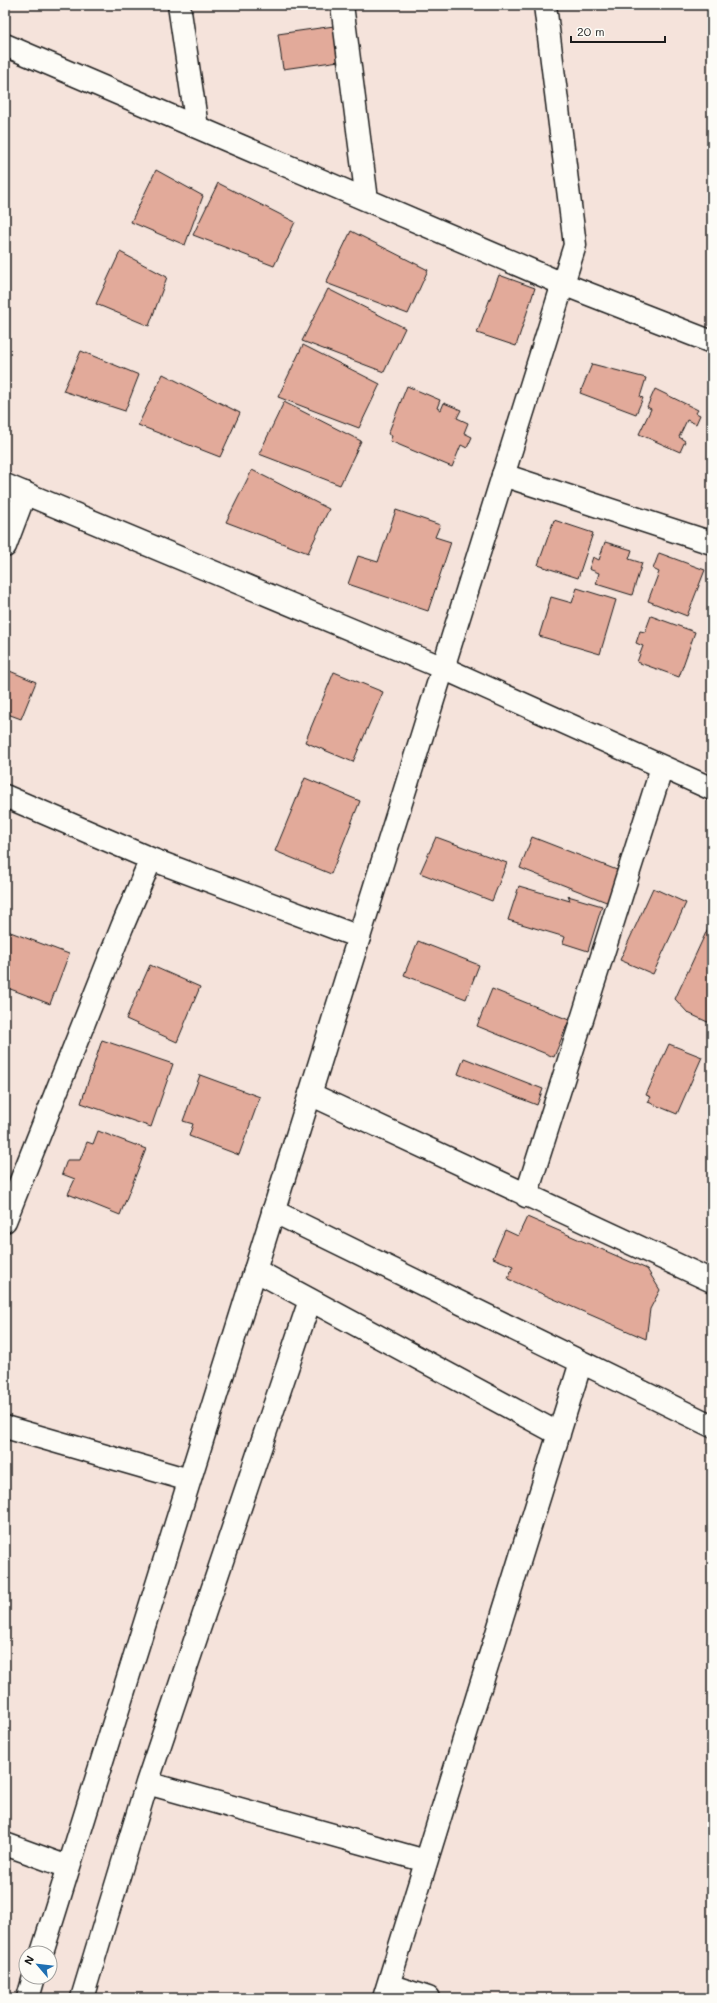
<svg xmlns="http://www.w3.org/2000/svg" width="717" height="2003" font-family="Mali,sans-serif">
<rect width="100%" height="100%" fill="#f5e3db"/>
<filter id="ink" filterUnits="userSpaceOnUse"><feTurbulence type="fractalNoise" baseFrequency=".025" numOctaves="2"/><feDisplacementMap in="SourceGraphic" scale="8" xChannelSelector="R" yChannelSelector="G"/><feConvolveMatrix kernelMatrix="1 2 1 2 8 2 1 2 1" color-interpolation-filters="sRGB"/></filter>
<g filter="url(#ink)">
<!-- building -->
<path fill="#e2aa9a" stroke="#1c1c1c" d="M334,26l5,35 -56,8 -5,-35z
M156,170l47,26 -18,49 -54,-23z
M218,183l77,39 -21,44 -81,-31z
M351,231l77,39 -20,44 -82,-31z
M120,252l47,25 -18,49 -53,-22z
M499,275l36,13 -19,58 -39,-13z
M328,289l77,39 -21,44 -82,-31z
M303,345l77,39 -21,44 -81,-31z
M81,351l58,24 -14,36 -62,-20z
M592,364l54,14 -6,19 3,1 -7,16 -56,-21z
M163,374l77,39 -20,44 -82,-32z
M407,386l33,14 -3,8 4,2 3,-7 17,7 -4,8 11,5 -4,10 8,4 -5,11 -6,-3 -9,22 -62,-26 2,-5 -4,-2z
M655,389l43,21 -2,3 4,2 -4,9 -9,-4 -8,17 6,4 -5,11 -41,-18 12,-25 -4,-2z
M284,402l77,39 -21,44 -81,-31z
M252,470l77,39 -21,44 -82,-31z
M396,510l44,15 -5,12 16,5 -23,69 -80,-27 10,-28 20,6z
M554,520l39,13 -15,45 -40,-13z
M605,542l27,8 -3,9 13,4 -10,32 -36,-11 3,-11 -10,-4 4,-12 6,3z
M659,553l46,17 -18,46 -39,-15 11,-29 -6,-3z
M577,588l39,12 -16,54 -61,-18 12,-39 21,6z
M651,616l44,16 -16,45 -42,-15 6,-16 -7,-3 4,-12 5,1z
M5,669l31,13 -15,37 -16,-6z
M334,672l49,20 -30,70 -48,-20z
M305,778l55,23 -29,73 -56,-23z
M436,837l71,26 -15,38 -72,-28z
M532,837l90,35 -13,31 -89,-35z
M519,886l51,15 -2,-5 34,10 -14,45 -25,-8 2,-6 -57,-17z
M653,888l33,15 -33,71 -33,-14z
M708,928l4,1v95l-24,-11 -13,-14z
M5,930l64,24 -19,50 -45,-17z
M418,941l61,24 -13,34 -62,-24z
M150,965l50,22 -23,55 -51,-23z
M492,989l77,31 -15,37 -77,-31z
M102,1040l71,24 -22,63 -70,-24z
M669,1044l33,13 -25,57 -29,-12 3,-5 -5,-2z
M464,1058l79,31 -6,16 -79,-31z
M200,1075l60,22 -21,58 -50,-19 4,-12 -10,-3z
M98,1131l48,18 -26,66 -52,-21 7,-15 -13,-5 5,-14h13l7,-18 6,2z
M527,1217l120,52 13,21 -10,19 -4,30 -138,-60 5,-13 -20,-8 12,-28 13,6z"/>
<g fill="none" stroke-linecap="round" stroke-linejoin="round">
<defs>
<path id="street" d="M179,5l18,122
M342,5l25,195
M5,45l558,239 149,58
M503,475l209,68
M5,546l20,-53
M5,796l146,63 208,78
M310,1094l402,187
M526,1196l136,-429
M273,1211l439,215
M5,1221l117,-294 29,-68
M255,1270l304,164
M5,1427l184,53
M147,1783l279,78
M5,1844l63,23
M388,1985l40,13
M82,1998l65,-215 163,-483
M384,1998l197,-636"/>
<path id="secondary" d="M5,485l438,183 269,121
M42,1953l533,-1708 -30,-240
M28,1998l6,-21"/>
</defs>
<!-- street casing -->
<use href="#street" stroke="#1c1c1c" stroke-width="25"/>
<!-- secondary casing -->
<use href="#secondary" stroke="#1c1c1c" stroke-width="25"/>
<!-- street -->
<use href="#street" stroke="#fdfcf7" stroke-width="22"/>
<!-- secondary -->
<use href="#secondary" stroke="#fdfcf7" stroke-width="22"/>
</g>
</g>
<!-- margin -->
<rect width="717" height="2003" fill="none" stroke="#fdfcf7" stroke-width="20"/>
<rect x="10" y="10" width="697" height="1983" fill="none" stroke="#1c1c1c" stroke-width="1.5" filter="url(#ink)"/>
<!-- north arrow -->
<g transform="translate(38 1965) rotate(298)"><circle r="19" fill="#fdfcf7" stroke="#a3a29f"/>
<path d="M0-3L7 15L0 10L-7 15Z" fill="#1f6fb2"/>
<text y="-6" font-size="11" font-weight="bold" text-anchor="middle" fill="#1c1c1c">N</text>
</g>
<!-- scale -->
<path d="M571 36v6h94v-6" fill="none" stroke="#1c1c1c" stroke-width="2"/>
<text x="577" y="36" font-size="12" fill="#1c1c1c" stroke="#fdfcf7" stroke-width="3" paint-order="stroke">20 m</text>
</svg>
